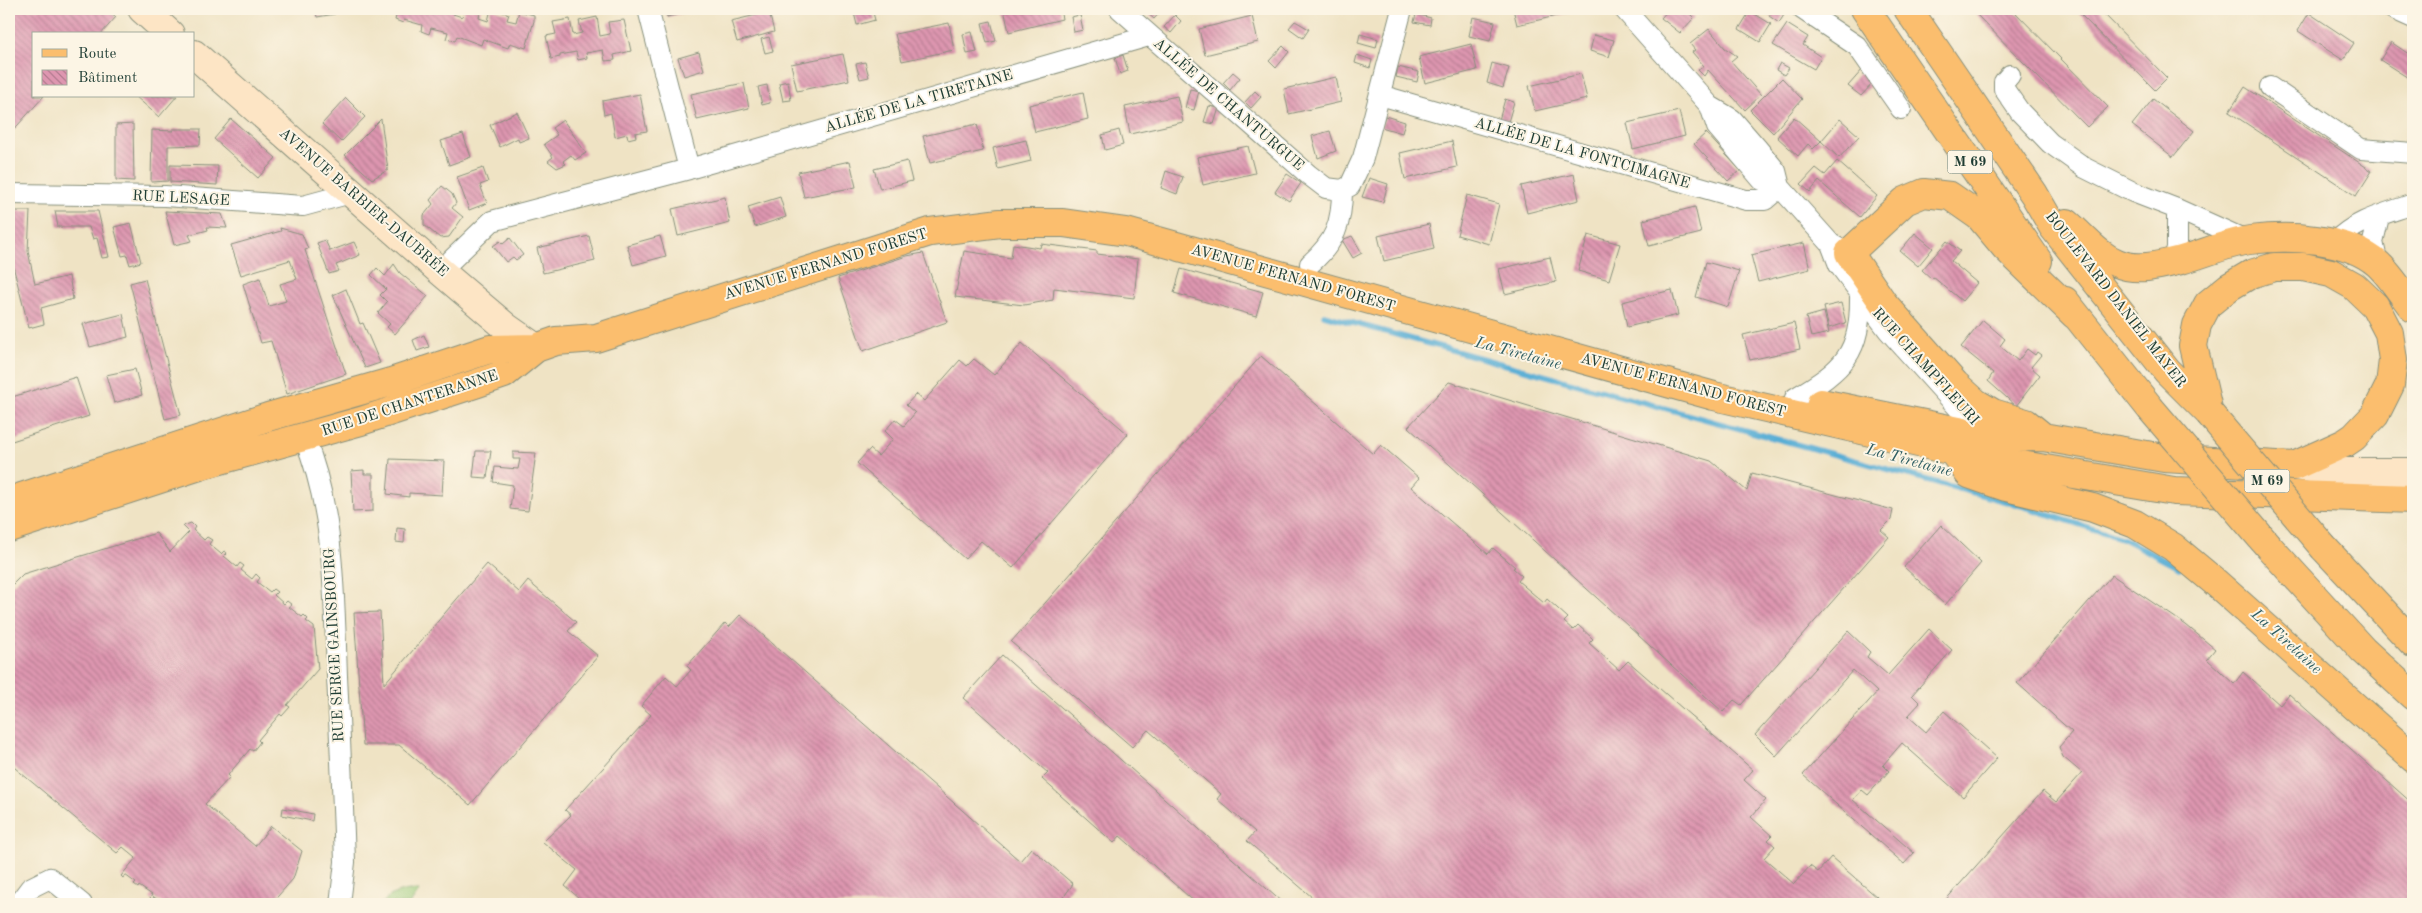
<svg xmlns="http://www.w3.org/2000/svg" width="2422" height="913" font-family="'Old Standard TT',serif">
<defs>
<pattern id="building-back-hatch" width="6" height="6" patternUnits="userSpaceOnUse" patternTransform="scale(1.25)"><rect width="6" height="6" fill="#de96b0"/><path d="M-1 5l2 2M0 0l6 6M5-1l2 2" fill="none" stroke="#b37c90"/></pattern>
</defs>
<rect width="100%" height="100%" fill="#fcf5e5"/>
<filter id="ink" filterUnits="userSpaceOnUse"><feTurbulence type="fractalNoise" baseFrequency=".02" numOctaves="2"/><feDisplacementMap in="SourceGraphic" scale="10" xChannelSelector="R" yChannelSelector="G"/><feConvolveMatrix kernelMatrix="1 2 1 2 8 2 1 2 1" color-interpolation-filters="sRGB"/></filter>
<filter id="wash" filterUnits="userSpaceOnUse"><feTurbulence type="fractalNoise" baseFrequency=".0096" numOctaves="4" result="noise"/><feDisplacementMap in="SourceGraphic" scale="20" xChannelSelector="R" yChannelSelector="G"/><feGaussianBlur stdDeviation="1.12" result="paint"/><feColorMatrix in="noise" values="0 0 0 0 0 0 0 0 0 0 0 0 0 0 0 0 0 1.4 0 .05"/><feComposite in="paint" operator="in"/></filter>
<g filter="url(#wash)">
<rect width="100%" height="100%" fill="#efe3c4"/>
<!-- green -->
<path fill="#99c978" stroke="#5c8356" d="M409,890l10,1 -9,13h-28c7,-10 16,-12 27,-14z"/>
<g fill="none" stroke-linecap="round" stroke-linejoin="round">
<!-- stream -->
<path stroke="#59aed5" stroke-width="5.5" d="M1324,315l698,191 102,33 55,29"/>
</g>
<g id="blocks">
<!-- building -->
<path fill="url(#building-back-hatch)" d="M9,9h98l9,8 -15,17h-67v62h10l-35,39z
M315,9h19l1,5 -18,3z
M398,9h56l-1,5 9,3 2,-8h17l-2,9 9,3 3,-12h3l15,5 -2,6 9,2 3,-11 15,4v6l-8,27 -16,-5 -2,5 -25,-9 -2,6 -24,-9 -2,5 -9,-2 2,-7 -17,-4 -2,6 -8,-3 1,-6 -18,-5 -1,3 -8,-3z
M666,9h31v1l-30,7z
M853,9h19l3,11 -18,5z
M1004,9h56l2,10 -53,13z
M1151,9h12l-9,10 -7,-6z
M1513,9h55l1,4 -52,12z
M1669,9h16l9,9 -14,15 -19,-15z
M1774,9l13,1 -8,13 -10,-7z
M1971,9h41l96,98 -21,20z
M2075,9h24l68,69 -12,12z
M1750,11l21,13 -11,18 -21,-13z
M769,12l5,20 -37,10 -6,-21z
M2309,13l45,30 -11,17 -45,-29z
M1416,14l15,4 -1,7 -16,-3z
M1080,15l3,15 -9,2 -3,-15z
M1175,15l6,6 -10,12 -7,-6z
M1252,16l6,26 -53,13 -6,-26z
M597,17l3,19 10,-2 -2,-12 16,-2 7,31 -17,4 1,5 -10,1 -2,-11 -17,3 1,5 -9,2 -2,-8 -16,3v2l-9,2 -5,-23 10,-2 -3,-12 17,-3 3,16 9,-2 -3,-12z
M1473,17l22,5 -5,19 -21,-5z
M991,21l5,20 -9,2 -5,-20z
M1295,21l14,8 -6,9 -14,-10z
M949,23l5,27 -52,11 -7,-27z
M1787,24l21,13 -5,8 18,12 -7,12 -41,-24z
M1709,29l16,19 12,8 -6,5 30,34 -16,15 -37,-40 -4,6 -6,-6 6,-4 -12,-14 3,-2 -5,-6z
M972,32l5,20 -10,2 -4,-20z
M1360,34l18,5 -2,9 -18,-5z
M1594,35l20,5 -5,17 -19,-6z
M769,37l4,14 -8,2 -4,-14z
M2391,42l22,15v24l-33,-21z
M1471,44l6,26 -52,13 -6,-26z
M1283,46l6,6 -13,16 -7,-7z
M699,52l5,18 -20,6 -6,-18z
M843,54l6,26 -52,11 -6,-27z
M1123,55l5,16 -8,3 -5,-16z
M1357,55l15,5 -2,8 -15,-5z
M865,62l4,15 -9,2 -4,-15z
M1492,63l17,5 -6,20 -16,-5z
M1780,63l9,5 -5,7 -8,-5z
M1398,67l21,5 -2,10 -21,-5z
M1863,69l9,15 -11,12 -13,-10z
M1233,72l7,6 -10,12 -7,-7z
M1581,74l6,25 -52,12 -6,-25z
M1336,77l5,25 -52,12 -5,-25z
M1782,78l20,21 -29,34 -23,-23z
M788,81l3,19 -8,1 -4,-18z
M744,83l5,25 -52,12 -6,-26z
M767,85l3,18 -8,2 -4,-18z
M2245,87l127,84 -16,25 -127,-84z
M1190,89l9,2 -5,19 -9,-2z
M1255,91l6,6 -10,11 -6,-6z
M1083,92l5,27 -53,13 -6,-27z
M640,94l7,37 -12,2 1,4 -8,2 -1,-5 -12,3 -4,-24 -7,2 -2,-14z
M135,96h42l-18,21z
M1177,96l6,26 -53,12 -5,-27z
M346,98l19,19 -24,25 -19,-18z
M1505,99l9,3 -6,20 -9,-2z
M2153,99l41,32 -21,26 -41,-32z
M1209,106l10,2 -5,16 -10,-2z
M1679,111l6,25 -52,13 -6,-26z
M517,112l12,26 -10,4 -1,-4 -18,9 -10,-22z
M1385,116l20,6 -3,11 -21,-6z
M1794,117l27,24 -8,8 -5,-5 -10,12 -21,-19z
M231,119l45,39 -18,20 -44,-39z
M381,119l7,51 -16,9 -27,-24z
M1840,119l19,17 -20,22 -18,-17z
M563,120l23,33 -11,7 -4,-5 -8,6 3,3 -9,4 -9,-7 5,-4 -9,-13 13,-9 -5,-7z
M133,124l1,57 -18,-1v-55z
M977,124l6,27 -53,12 -7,-27z
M172,129h29l-1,16 -32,1v35l-17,1 1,-52 21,1z
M1119,130l4,15 -18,5 -3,-15z
M1330,131l6,20 -18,7 -6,-22z
M1706,133l34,37 -12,11 -34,-37z
M463,134l8,23 -22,8 -8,-24z
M1026,140l5,21 -33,8 -5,-21z
M1452,141l5,26 -52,12 -5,-26z
M1248,146l7,27 -52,12 -6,-28z
M850,161l6,26 -52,10 -6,-25z
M907,161l5,20 -32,8 -6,-20z
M1837,161l40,35 -17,21 -41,-36 -9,11 -9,-8 15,-16 9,7z
M170,165l48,1 -1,19 -47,-3z
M483,168l5,14 -8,3 7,18 -18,7 -12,-33z
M1166,171l17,6 -6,17 -16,-6z
M1287,174l14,9 -12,18 -14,-9z
M1574,174l5,26 -52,13 -6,-27z
M1369,178l19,6 -5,18 -21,-5z
M442,186l10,8 4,9 -4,5 11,9 -14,20 -9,1 -16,-13v-10l9,-11 -3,-4z
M1467,195l32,9 -10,40 -32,-9z
M725,197l5,26 -52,13 -6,-27z
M780,197l6,20 -31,10 -7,-20z
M1695,207l6,26 -52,13 -6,-26z
M9,211h21l-2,40 7,33 34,-8 4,23 -32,9 3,16 -15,4 -16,-62 1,-28h-5z
M55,211h43l11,46 -7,1 -5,-20 -4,1 -4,-12h-31z
M165,211l57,3 5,14 -20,-1 1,3 -19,5 3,6 -18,4z
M131,223l10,39 -11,3 -3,-10 -5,1 -8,-29z
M1429,224l5,25 -50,12 -6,-25z
M280,228l22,6 6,15 -3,1 41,124 -59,20 -16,-53 -10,2 -18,-59 17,-6 9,28 17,-5 -6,-17 17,-5 -7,-19 -49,15 -10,-30 50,-14z
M1915,233l18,15 -15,18 -18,-15z
M1588,235l32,9 -11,36 -31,-9z
M589,236l6,25 -52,12 -6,-25z
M660,236l6,20 -33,9 -6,-20z
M1352,236l10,17 -9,5 -11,-18z
M510,238l13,17 -7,5 -3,-3 -7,5 -13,-16 7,-5 3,3z
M325,240l5,11 24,-9 6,13 -24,10 3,6 -10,3 -12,-31z
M1947,241l13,10 -9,10 26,22 -15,18 -29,-24 -1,2 -10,-9z
M1804,243l6,26 -52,13 -7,-27z
M1013,244l27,4 1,-4 56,7v3l41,5 -4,39 -80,-10 -1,12 -29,5 -69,-8 9,-46 47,7z
M923,253l24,69 -84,29 -25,-73 69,-22z
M1550,257l6,25 -51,12 -6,-25z
M1706,262l33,9 -11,36 -32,-10z
M394,264l6,9 28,23 -33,38 -8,-7 3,-3 -12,-11 9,-11 -7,-7 6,-6 -15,-14 6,-7 8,8z
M1181,269l82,23 -7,24 -82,-23z
M145,279l36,136 -16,4 -35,-136z
M346,289l14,35 3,-1 17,40 -15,5 -32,-73z
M1672,290l6,25 -51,12 -5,-25z
M1841,303l5,20 -17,5 -5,-21z
M1824,312l5,21 -18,4 -5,-20z
M123,314l5,23 -38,10 -7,-23z
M1983,320l22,19 -5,7 18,15 9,-12 8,6 2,-3 4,3 -10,12 9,8 -24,31 -28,-25 5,-8 -32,-26z
M1794,323l6,26 -50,11 -7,-25z
M424,335l5,12 -12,4 -4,-11z
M1022,343l106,91 -115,134 -32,-27 -16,18 -108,-96 13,-14 8,7 15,-17 -8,-8 10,-12 9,7 11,-13 -9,-8 10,-11 8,7 36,-41 7,6 7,-7 20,16z
M1261,356l112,98 8,-9 38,33 -8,9 77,67 5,-6 22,19 -2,1 9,8 -4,5 26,22 3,-4 21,19 -4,4 9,8 5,-5 15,14 -4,4 30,27 9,-9 125,109 -9,10 22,20 -15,17 21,19 -4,4 7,6 -11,12 30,26 16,-18 8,6 13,-15 54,47h-565l-73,-63 8,-9 -38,-33 4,-5 -73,-64 -16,17 -121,-105z
M135,369l7,26 -28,8 -8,-28z
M76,377l13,39 -80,26v-44z
M1449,382l262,79 36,30 5,-18 141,37 -2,10 -10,10 8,7 -148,168 -7,-5 -11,12 -315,-285z
M476,451h15l-4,27 -14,-1z
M513,452l23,1 -8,58 -18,-2 3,-24 -20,-3 2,-15 23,2 2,-10h-7z
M390,459l54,2 -2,34 -33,-2v4l-22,-3z
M364,470v4h9v37l-20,1 -2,-41z
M191,523l4,4 -2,3 11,10 3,-3 5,3 -3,4 12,10 3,-3 3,2 -3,3 13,11 3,-4 4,3 -3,4 11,9 4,-5 4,4 -3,4 13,10 3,-3 4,3 -3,3 10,9 3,-3 5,4 -3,2 13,10 2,-2 4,4 -2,2 8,6 4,42 -31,36 3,2 -8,9 -2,-2 -22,26 2,2 -7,9 -3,-2 -22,26 2,2 -25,27 50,42 16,-20 31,25 -9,28 -22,25h-108l-9,-7 -2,3 -2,-2 2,-3 -13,-9 -1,2 -4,-3 2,-2 -11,-8 -2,3 -2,-2 15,-18 -13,-11 -6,6 -108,-90v-182l4,3 10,-10 133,-41 14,19 19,-20 -6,-6z
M1941,525l40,38 -36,42 -41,-38z
M397,528l8,1 -1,14 -8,-1z
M487,564l32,28 9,-11 48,41 -8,9 30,25 -128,149 -71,-60h-36l-9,-132 26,-1 4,72z
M2112,575l74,50 29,24 -8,10 27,25 9,-12 37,33 9,-11 124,110v100h-471l101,-113 13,11 26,-29 -19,-16 -4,-10 13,-15 -55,-49z
M740,615l280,246 11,-13 42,36 -13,18 3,2h-477l-21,-18 12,-16 -34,-28 28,-27 -6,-5 86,-95 -10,-9 25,-30 11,10 14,-16 -4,-4 38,-43 4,4z
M1929,629l23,21 -40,45 8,8 -12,13 18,16 18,-21 53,47 -34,39 -61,-54 -19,22 6,6 -21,24 -6,-5 -9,10 61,53 -10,11 -101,-89 74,-83 -24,-22 -77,86 -21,-21 93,-104 22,21 -3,5 21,18z
M1002,655l282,249h-87l-77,-68 -6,7 -72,-64 6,-6 -85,-75z
M283,808l30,6 -1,7 -30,-6z"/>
</g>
</g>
<g filter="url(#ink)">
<use href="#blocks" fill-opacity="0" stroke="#87907c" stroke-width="1"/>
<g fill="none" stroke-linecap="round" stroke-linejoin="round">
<defs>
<path id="street" d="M648,9l41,160
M1120,9l189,166 17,13 16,2
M1624,9l86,97 22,13 26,30 18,22 4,16
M1802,9l55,37 44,63
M2393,9l20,9
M2010,75l-6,7v7l16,23 30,31 35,25 48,24 44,17 71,32
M2270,87l91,62 52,4
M1380,95l366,105h19l15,-13
M1710,106l7,21 45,53 18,7 51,57 11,6
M9,194l156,2 138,10 48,-13
M2335,242c21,-22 50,-28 78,-38
M1831,244l8,21 49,65 81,90 20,15
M2173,262l4,-14v-39
M1310,264c25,-22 32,-40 32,-74l8,-4 13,-28 39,-149
M2378,264l-5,-22 6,-25
M440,271l52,-50 197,-52 460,-133
M1795,398c49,-29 66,-44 65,-104l3,-4
M304,437c31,75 30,158 33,239 3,62 6,124 8,186l-5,42
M18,904l12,-16 20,-10 32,26"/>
<path id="secondary" d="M142,9l28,25
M194,54l246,217 66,56 30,21
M2294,466l49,6h70"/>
<path id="primary" d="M1865,9l173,252
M1908,9l126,185 19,33 114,144 41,41
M2067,223c17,14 30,32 50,40 20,9 44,2 64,-3 22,-6 46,-17 69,-20 39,-5 97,-3 128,24 13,12 24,30 35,44
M2065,301l85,107
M1821,403l172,35 50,-1 121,21 130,8 51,-23 9,-6 21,-22 15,-30 3,-25 -4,-27 -14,-27 -21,-20 -23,-13 -28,-6h-29l-23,7 -22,13 -21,17 -11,21 -4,21 16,67
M2042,436l-16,-13 -33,-10 -17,-10 -21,-19 -71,-80 -35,-51 56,-52 19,-8 26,3 30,21 26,31 69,67
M1953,452l16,22 37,13 87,21 42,16 38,23 42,35 198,176
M9,501l259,-84 123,-35 99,-33 46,-1 20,-7 40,-3 334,-106 70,-9h63l63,9 588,164 278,64 182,31 239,8
M9,528l197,-64 155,-43 114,-37 29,-10 32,-26
M2269,547l94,103 50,46
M2324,548l89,95"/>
</defs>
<!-- street casing -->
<use href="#street" stroke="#87907c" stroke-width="22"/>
<!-- secondary casing -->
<use href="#secondary" stroke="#87907c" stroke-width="30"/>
<!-- primary casing -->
<use href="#primary" stroke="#87907c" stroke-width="30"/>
<!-- street -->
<use href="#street" stroke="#fff" stroke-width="20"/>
<!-- secondary -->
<use href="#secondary" stroke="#fde5c5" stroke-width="28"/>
<!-- primary -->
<use href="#primary" stroke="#fbbe6e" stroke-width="28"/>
<defs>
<path id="primary-bridge" d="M2150,408l119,139
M2209,413l115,135"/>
</defs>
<!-- primary-bridge casing -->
<use href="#primary-bridge" stroke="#87907c" stroke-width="30" stroke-linecap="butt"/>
<!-- primary-bridge -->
<use href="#primary-bridge" stroke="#fbbe6e" stroke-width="28"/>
</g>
</g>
<g text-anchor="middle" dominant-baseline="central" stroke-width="4" stroke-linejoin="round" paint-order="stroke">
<!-- shield labels -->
<g fill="#fcf5e5" stroke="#617469" stroke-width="1">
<rect x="1947.5" y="150.5" width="45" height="23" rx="4"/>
<rect x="2244.5" y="469.5" width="45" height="23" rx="4"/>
</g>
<g font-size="14" font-weight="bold" fill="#1f3d34">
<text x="1970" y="162">M 69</text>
<text x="2267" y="481">M 69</text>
</g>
<!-- street labels -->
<g font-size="15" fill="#1f3d34" stroke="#fcf5e5">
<text transform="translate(919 102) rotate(-16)">ALLÉE DE LA TIRETAINE</text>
<text transform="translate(1228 105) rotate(41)">ALLÉE DE CHANTURGUE</text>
<text transform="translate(1582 154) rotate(16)">ALLÉE DE LA FONTCIMAGNE</text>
<text transform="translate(181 199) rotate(3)">RUE LESAGE</text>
<text transform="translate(363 203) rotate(41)">AVENUE BARBIER-DAUBRÉE</text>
<text transform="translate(826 265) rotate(-17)">AVENUE FERNAND FOREST</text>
<text transform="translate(1293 279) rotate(16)">AVENUE FERNAND FOREST</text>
<text transform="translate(2115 300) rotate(52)">BOULEVARD DANIEL MAYER</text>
<text transform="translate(1925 367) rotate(48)">RUE CHAMPFLEURI</text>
<text transform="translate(1683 386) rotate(15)">AVENUE FERNAND FOREST</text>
<text transform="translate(410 404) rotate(-18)">RUE DE CHANTERANNE</text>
<text transform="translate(335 645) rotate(-93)">RUE SERGE GAINSBOURG</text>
</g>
<!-- water labels -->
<g font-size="16" font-style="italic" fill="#305f64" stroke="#fcf5e5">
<text transform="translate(1518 354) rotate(15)">La Tiretaine</text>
<text transform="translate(1909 461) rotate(15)">La Tiretaine</text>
<text transform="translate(2286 642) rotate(42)">La Tiretaine</text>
</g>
</g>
<!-- margin -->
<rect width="2422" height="913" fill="none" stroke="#fcf5e5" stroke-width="30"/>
<!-- legend -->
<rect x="32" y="32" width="162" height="65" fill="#fcf5e5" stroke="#a4ab9e"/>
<rect x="42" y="49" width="25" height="8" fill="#fbbe6e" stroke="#a4ab9e"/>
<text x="78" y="58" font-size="15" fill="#1f3d34">Route</text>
<rect x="42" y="70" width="25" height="15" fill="url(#building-back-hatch)" stroke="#a4ab9e"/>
<text x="78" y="82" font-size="15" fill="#1f3d34">Bâtiment</text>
</svg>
